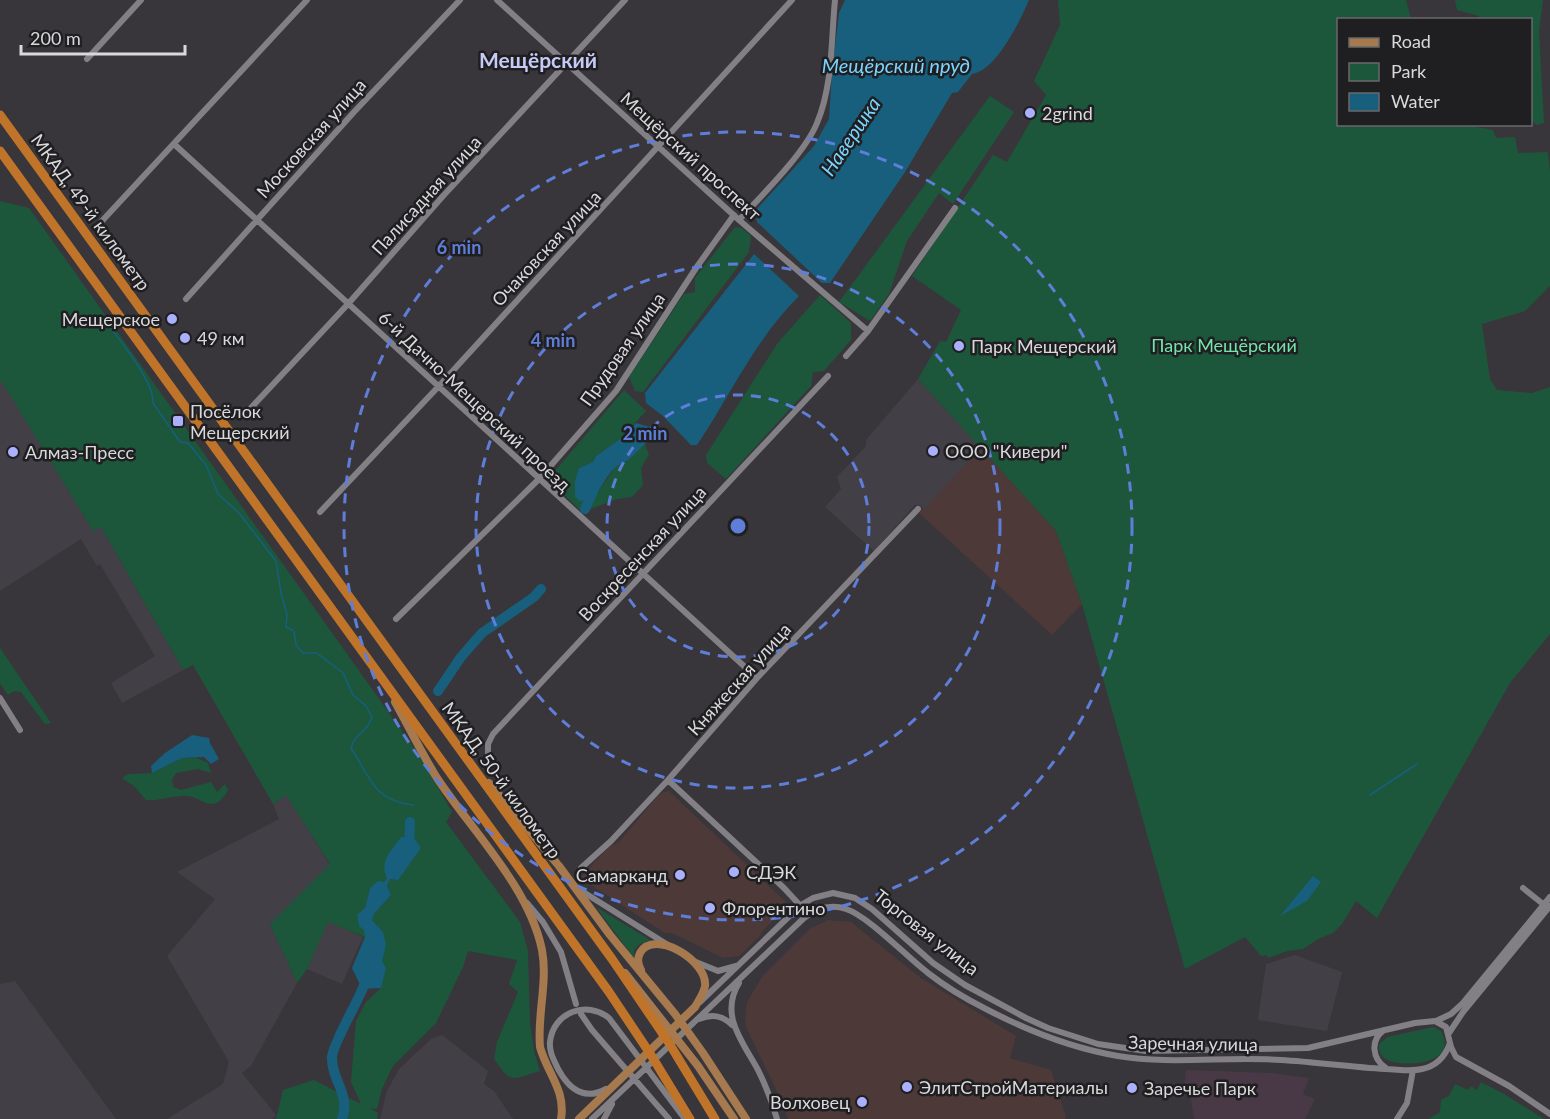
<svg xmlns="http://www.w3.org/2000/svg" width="1550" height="1119" font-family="Lato,sans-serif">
<rect width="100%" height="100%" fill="#38363a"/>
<!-- commercial -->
<path fill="#4e3939" d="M981,448l75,83 26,73 -30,31 -133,-122z
M669,791l119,113 -27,29 -1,3 -21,20 -16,2 -51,-25h-7l-85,-55 29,-31 10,-5 39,-46 5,-4z
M828,920l23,2 70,56 95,58 -6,22 41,12 15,47 -1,2h-277l-7,-19 -35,-73 -1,-8 2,-17 15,-25 49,-49z"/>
<!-- built -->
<path fill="#433f47" d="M918,379l63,69 -57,61 -5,-4h-4l-41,46 -49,-44 16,-18 -4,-12 29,-31v-6z
M2,381l91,150 8,-4 82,143 -61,33 -11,-20 44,-27 -55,-92 -3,2 -16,-27 -81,52v-208z
M286,794l44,71 -60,59 27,59 -46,83 -9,7 34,42 -4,4h-105l56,-35 6,-22 -62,-106 48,-57 -38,-27 102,-53 -6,-15z
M328,921l35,16 -21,47 -35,-15z
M1295,955l47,17 -15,59 -69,-11 8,-56z
M15,981l101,138h-116v-135z
M442,1035l46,36 -4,13 10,7 19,28h-133l7,-28 12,-22 32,-30z"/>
<!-- education -->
<path fill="#493946" d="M1186,1070l86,3 37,5 -6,16 12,5 -10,20h-111l-4,-26 -6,-5z"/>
<!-- green -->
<path fill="#1c573c" d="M1058,0h348l5,19 -73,1v104l128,1 27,5 3,8 19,-1 3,16 30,-1 2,20v114l-25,25 -43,13 8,55 7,11 35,3 18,-6v247l-40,49 -133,235 -21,-17 -14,23 -9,9 -15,6 -15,10 -16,2 -18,7 -3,-3 -5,1 -16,-19 -60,32 -103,-365 -26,-73 -138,-152 22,-38 6,1 15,-32 -49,-34 81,-121 14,7 39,-67 -12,-14 26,-56z
M1455,0h88l-4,31 5,92 -8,2 -5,-6 -1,-99 -51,-1v-3l-22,-6z
M990,96l24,16 -61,92 -14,-11 -32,48 -18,53 -19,27 -31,-19z
M0,201l29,7 390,547 33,57 -6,10 74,100 8,29 2,72 4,28 6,20c-29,8 -28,14 -46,-12l3,-17 21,-50 -9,-8 8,-24 -49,-9 -5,16 -27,56 -43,43 -11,23 -5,20 -8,-1 9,5 -1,6h-101l7,-29 31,-10 47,24 -10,-22 5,-61 10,-19 15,-14 2,-56 -11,-12 2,-6 17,-19 -4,-11 3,-5 8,1 -11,-2 -3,4 -14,6 -5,20v29l-37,-15 -21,47 -10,14 -27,-59 60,-60 -44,-69 -13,9 -80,-139 -10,5 -82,-143 -8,4 -91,-149 -2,1z
M735,227l7,1 9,8 -2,16 -106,140 -8,-1 -6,-14 55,-83 11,-2v-14z
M820,295l31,28v17l-27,31 -11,1 -2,14 -85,93 -19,-16 -1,-8 71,-111z
M624,390l22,21 -26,28 -24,17 -3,6 -14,6 18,26 18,-27 12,-6 17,-18 5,11 -8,14 2,17 -11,12 -15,2 -35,13 -34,-33z
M0,648l51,75 -6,1 -24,-32 -7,-1 -6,4 -8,-12z
M182,758h15l11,5 3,10 -13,-4 -22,4 -4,6 1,8 8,3 30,-8 6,10 8,-8 3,6c-16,28 -25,5 -44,6 -13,0 -24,5 -38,4l-12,-14 -12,-8 7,-4 23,-1z
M596,907l54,33 -10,4 -6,6v8z
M1433,1027l8,4c20,36 -47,38 -58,26 -4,-4 -4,-8 -4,-13l9,-7z
M1481,1082l23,12 40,25h-115l11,-7 1,-12 8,-4 6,-12 13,6 3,-4 6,4z"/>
<!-- water -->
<path fill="#175f7c" d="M845,0h184c-9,21 -33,71 -57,74l-14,18 -6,1 -47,79 -75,111h-8l-65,-61 -2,-11 59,-65 15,-27 3,-47 7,-59z
M754,254l45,42c-43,42 -69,100 -102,149h-6l-28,-29 -17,-13 -1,-10z
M636,423l14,4 4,3 -1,8c-10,6 -16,15 -25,22 -3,3 -9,4 -12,7 -14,11 -15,33 -36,34l-5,-4v-16l4,-13 14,-6 3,-6 24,-17z
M192,735l17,3 1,5 9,16 -8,5 -7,-7 -22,1 -30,15 -1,-7 14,-13z
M401,837l14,2 6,9 -23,32 -8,-1 -3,6 4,10 -17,19 -2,6 11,12 3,13 -4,16 4,7 -5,20 -19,1 -10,-21 13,-31 -1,-7 -5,-4 -2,-11 8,-7 5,-20 8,-7 6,1 3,-4c-8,-17 4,-27 14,-41z
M1313,876l8,6 -14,19 -27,15z"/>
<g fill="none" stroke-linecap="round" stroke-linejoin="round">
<!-- stream -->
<path stroke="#175f7c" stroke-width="1.5" d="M107,323c13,18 47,58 46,80l27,39 8,1 18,22 12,29 21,19 37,48 5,32 6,22 -1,12 8,4 2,14 7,8h14l26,20 10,22 13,11 6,11c-6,18 -16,14 -21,31 19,29 23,53 62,57
M1370,795l47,-31"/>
<!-- river -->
<path stroke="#175f7c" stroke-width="10" d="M585,509l10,-22
M438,691l23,-34 21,-24 52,-36 7,-8
M406,851l3,-6 1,-23
M342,1119c9,-25 -11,-39 -10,-62 1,-8 5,-15 8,-22 9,-20 21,-39 28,-60"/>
<!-- minor -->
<path stroke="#828084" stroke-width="6" d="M497,0l242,220 129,111
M87,59l54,-59
M174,144l583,534
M739,220c23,-25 66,-67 78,-97 16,-38 14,-83 18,-123
M102,221l205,-221
M186,299l168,-187 106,-112
M846,356l22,-25 87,-123
M249,410l99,-106 95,-108 182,-196
M320,512l118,-125 354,-387
M396,619l143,-140 77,-88 80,-123 38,-53
M0,698l20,32
M488,754v-10l5,-10 335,-358
M668,780l116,108 24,26
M581,868l30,-27 57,-61 89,-102 161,-169
M1523,888l20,16
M580,890l88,55
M527,903l16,19 18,30 15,52
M696,962l22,9 18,-5
M739,983c-20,32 4,59 19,87 8,16 14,32 19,49
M700,1002l101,-97 12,-7 20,-5 22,5 17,11 61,54 32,22 61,33 22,10 50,16 48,7 162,-3 107,-25 20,-2 11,6 5,20 5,10 53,29 41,28
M581,1014l11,16 77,89
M699,1019c13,-5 23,-4 33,6
M1436,1021l15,-7 12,-11 87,-106
M1384,1030c-14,10 -12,29 2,38
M1449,1033l14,-21 87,-106
M606,1089c-22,12 -37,0 -48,-20 -4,-9 -9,-17 -8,-27 3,-30 37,-42 59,-24l76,101
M592,1119l212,-201c13,-10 27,-14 42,-9 22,7 61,48 82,64 18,14 38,26 58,36 42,22 85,39 132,47 52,9 110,0 163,4 35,2 69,7 104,9 12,0 25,3 37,0 15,-3 23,-12 28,-26
M604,1119l8,-15
M1397,1119l10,-16 6,-33"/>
<!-- major -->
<path stroke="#a7794e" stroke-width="8" d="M395,702c14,25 27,52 42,76 35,53 92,109 105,172 6,32 -5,65 -2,97 7,26 26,43 21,72
M489,783l70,83 51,69 65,79 28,39 43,66
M625,973l73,93 36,53
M579,1119l116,-112c4,-7 9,-14 10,-21 3,-25 -51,-58 -65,-33 -3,6 -2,12 1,17"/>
<!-- highway -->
<path stroke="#c0742a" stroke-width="9" d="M0,115l612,844 57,84 46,76
M0,151l609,841 42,63 39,64"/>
</g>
<!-- distance rings -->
<g fill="none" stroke="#5f7ed9" stroke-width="3" stroke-dasharray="10 8">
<circle cx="738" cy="526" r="131"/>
<circle cx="738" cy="526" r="262"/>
<circle cx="738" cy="526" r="394"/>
</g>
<!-- markers -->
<g fill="#aab0fb" stroke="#1f1e20" stroke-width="2">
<circle cx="1030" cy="113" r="6"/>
<circle cx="172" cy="319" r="6"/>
<circle cx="185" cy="338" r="6"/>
<circle cx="959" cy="346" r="6"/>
<rect x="172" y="415" width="12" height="12" rx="3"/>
<circle cx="933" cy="451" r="6"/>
<circle cx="13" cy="452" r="6"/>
<circle cx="734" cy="872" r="6"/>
<circle cx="680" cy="875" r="6"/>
<circle cx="710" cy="908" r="6"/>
<circle cx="907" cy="1087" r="6"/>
<circle cx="1132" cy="1088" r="6"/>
<circle cx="862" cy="1102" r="6"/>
</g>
<g text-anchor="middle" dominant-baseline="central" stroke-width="5" stroke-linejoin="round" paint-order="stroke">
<!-- poi labels -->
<g font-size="18" fill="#d9d8da" stroke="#1f1e20" text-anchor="start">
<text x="1042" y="113">2grind</text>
<text x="160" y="319" text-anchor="end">Мещерское</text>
<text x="197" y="338">49 км</text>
<text x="971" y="346">Парк Мещерский</text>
<text x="190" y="411">Посёлок<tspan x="190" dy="21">Мещерский</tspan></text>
<text x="945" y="451">ООО "Кивери"</text>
<text x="25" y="452">Алмаз-Пресс</text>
<text x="746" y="872">СДЭК</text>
<text x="668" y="875" text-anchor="end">Самарканд</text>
<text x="722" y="908">Флорентино</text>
<text x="919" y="1087">ЭлитСтройМатериалы</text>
<text x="1144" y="1088">Заречье Парк</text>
<text x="850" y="1102" text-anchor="end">Волховец</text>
</g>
<!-- street labels -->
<g font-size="18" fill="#d9d8da" stroke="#1f1e20">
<text transform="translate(311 138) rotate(-48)">Московская улица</text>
<text transform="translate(691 156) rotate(42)">Мещёрский проспект</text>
<text transform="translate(426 195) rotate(-48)">Палисадная улица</text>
<text transform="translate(91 212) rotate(54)">МКАД, 49-й километр</text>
<text transform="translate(546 248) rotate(-47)">Очаковская улица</text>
<text transform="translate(622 349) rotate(-55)">Прудовая улица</text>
<text transform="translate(475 401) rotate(43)">6-й Дачно-Мещерский проезд</text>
<text transform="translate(642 553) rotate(-47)">Воскресенская улица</text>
<text transform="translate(739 679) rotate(-48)">Княжеская улица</text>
<text transform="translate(502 780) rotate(54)">МКАД, 50-й километр</text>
<text transform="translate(927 932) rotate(38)">Торговая улица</text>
<text transform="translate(1193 1043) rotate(1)">Заречная улица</text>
</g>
<!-- park labels -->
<g font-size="18" fill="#73e5ac" stroke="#1f1e20">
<text x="1224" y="345">Парк Мещёрский</text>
</g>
<!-- water labels -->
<g font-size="20" font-style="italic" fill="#79d5ff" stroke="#1f1e20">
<text x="896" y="65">Мещёрский пруд</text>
<text transform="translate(850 136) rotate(-56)">Навершка</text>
</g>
<!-- quarter labels -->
<g font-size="21" font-weight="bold" fill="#c6caf6" stroke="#1f1e20">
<text x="538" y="59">Мещёрский</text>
</g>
</g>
<circle cx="738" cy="526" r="9" fill="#5f7ed9" stroke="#1f1e20" stroke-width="3"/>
<g font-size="18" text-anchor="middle" font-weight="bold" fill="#5f7ed9" stroke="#1f1e20" stroke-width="5" stroke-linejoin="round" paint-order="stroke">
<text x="459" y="254">6 min</text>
<text x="553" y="347">4 min</text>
<text x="645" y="440">2 min</text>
</g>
<!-- legend -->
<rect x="1337" y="18" width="195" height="108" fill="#1f1e20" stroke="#69686a" stroke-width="1.5"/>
<rect x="1349" y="38" width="30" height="9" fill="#a7794e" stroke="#69686a" stroke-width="1.5"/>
<text x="1391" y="48" font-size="18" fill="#d9d8da">Road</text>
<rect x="1349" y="63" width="30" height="18" fill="#1c573c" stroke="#69686a" stroke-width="1.5"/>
<text x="1391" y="78" font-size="18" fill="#d9d8da">Park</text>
<rect x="1349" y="93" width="30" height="18" fill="#175f7c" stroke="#69686a" stroke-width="1.5"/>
<text x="1391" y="108" font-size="18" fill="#d9d8da">Water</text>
<!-- scale -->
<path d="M21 45v9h164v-9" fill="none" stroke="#d9d8da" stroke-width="3"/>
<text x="30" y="45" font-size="18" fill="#d9d8da" stroke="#1f1e20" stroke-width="4.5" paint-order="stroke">200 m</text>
</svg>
